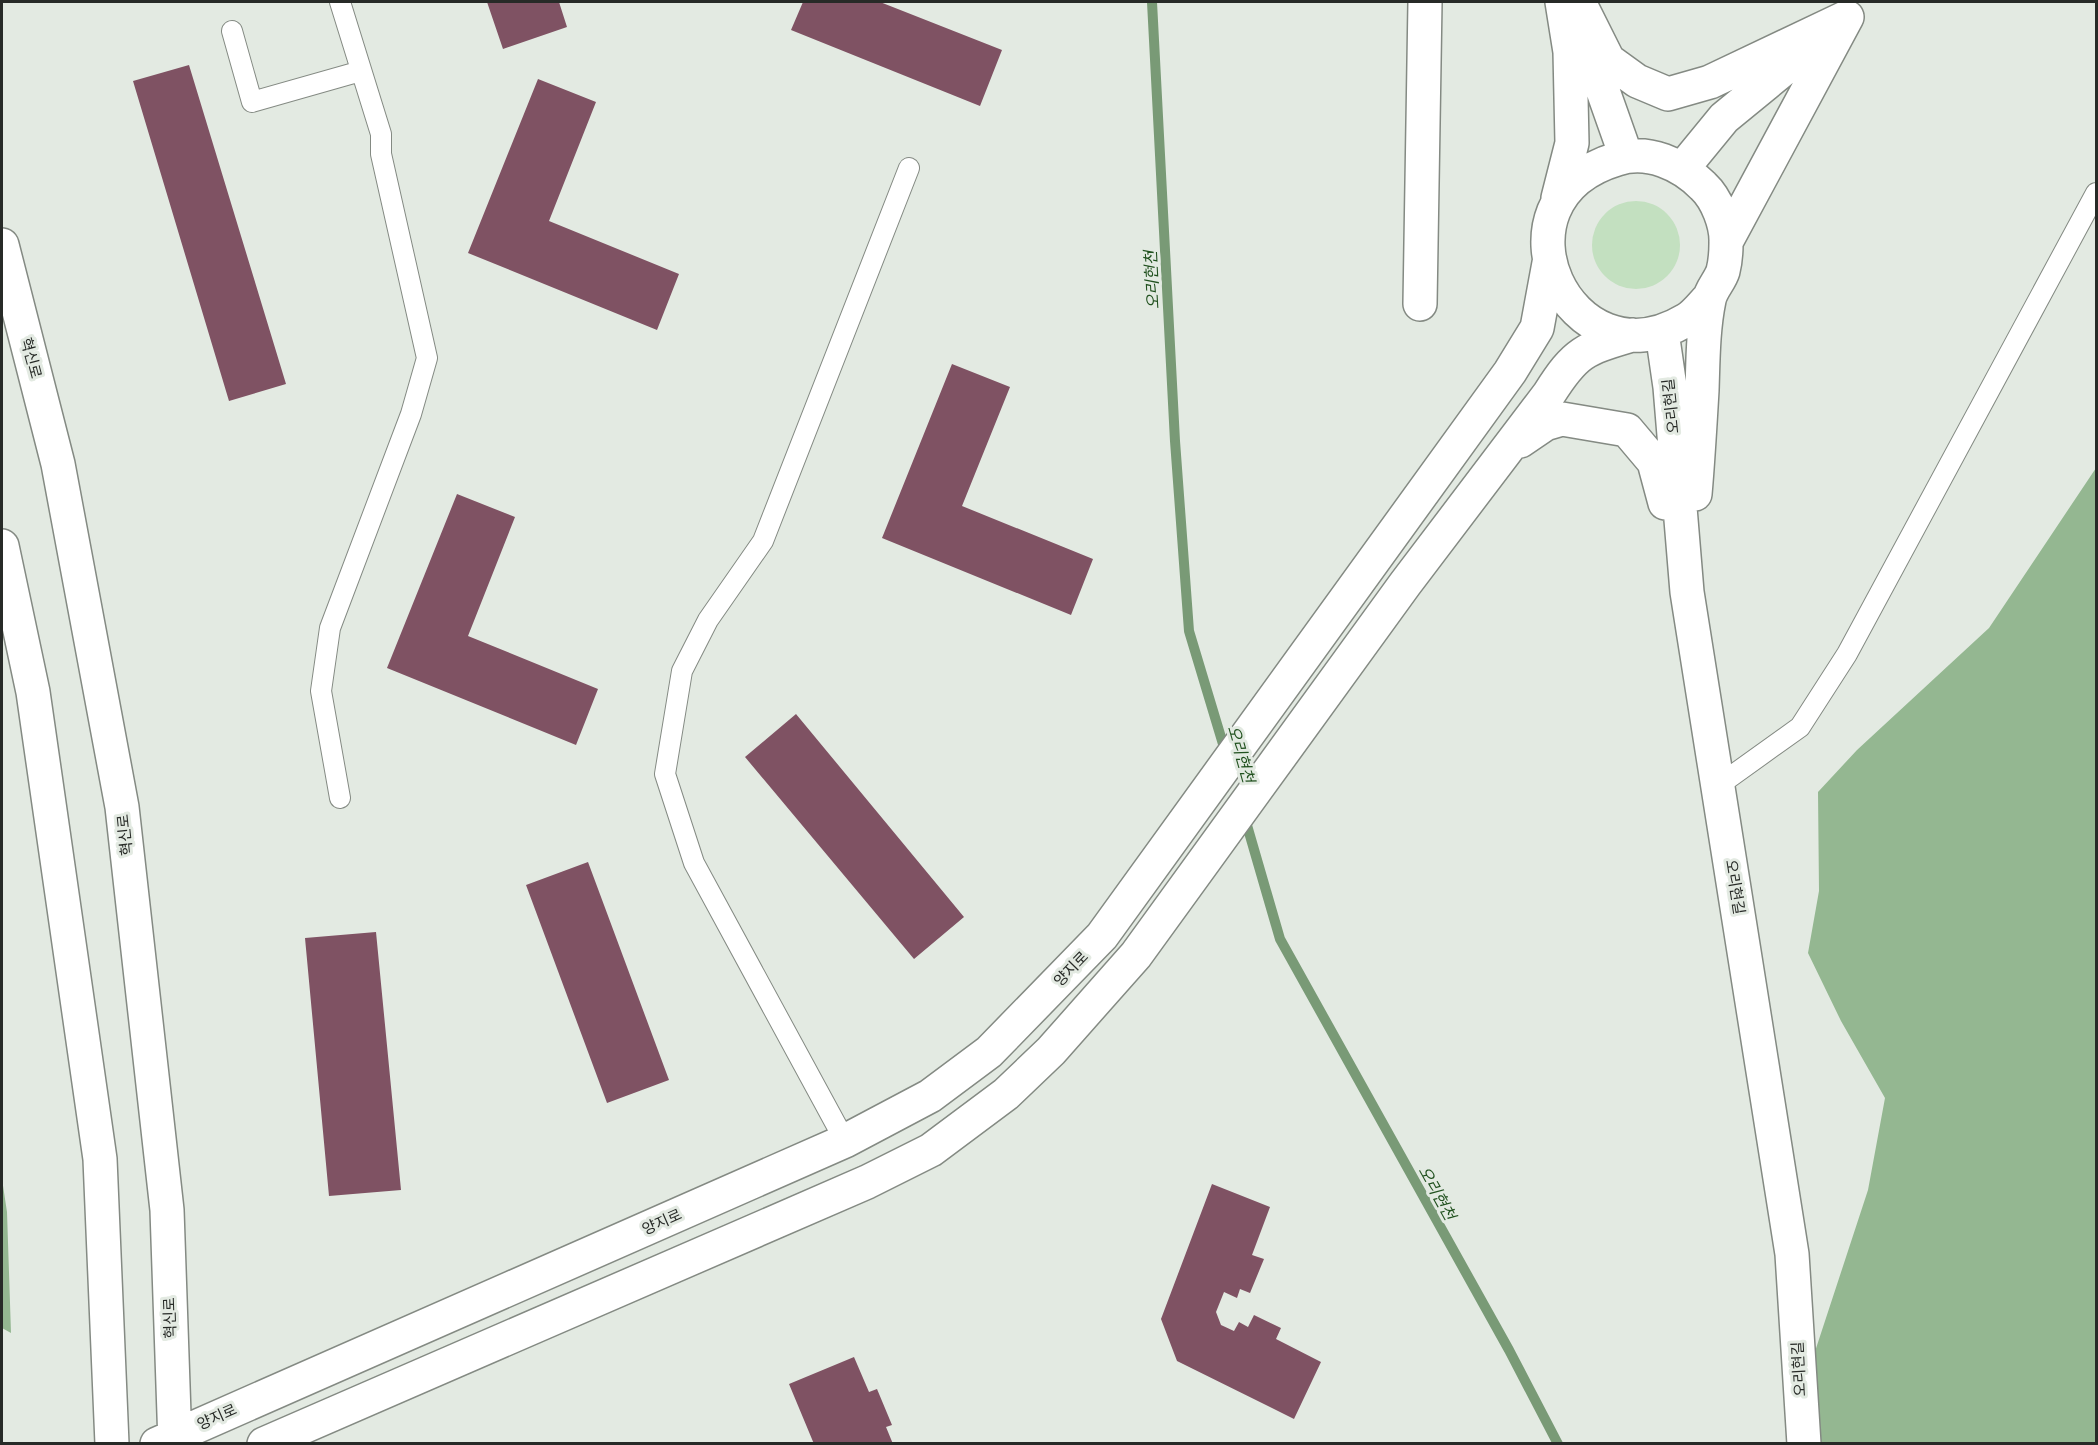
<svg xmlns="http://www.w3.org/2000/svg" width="2098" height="1445" font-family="Rubik,'Noto Sans KR',sans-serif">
<rect width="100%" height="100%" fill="#e3eae2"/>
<!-- green -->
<path fill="#c3e0c0" d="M1592 245a44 44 0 1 1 88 0a44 44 0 1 1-88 0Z"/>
<!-- forest -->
<path fill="#94b791" d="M2096,468v975h-278l-15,-55 65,-198 17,-92 -44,-77 -33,-68 11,-62 -1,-99 39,-42 132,-122z
M2,1179l5,33 4,121 -9,-5z"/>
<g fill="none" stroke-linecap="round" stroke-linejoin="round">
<!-- stream -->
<path stroke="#799a76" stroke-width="10" d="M1152,2l23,439 14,190 37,123
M1244,815l36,124 229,411 49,94"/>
</g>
<!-- building -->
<path fill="#7f5263" d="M487,2h72l8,25 -64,22z
M803,2h77l122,48 -22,56 -189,-76z
M189,65l97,319 -57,17 -96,-320z
M538,79l58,23 -47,119 130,53 -22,56 -189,-77z
M952,364l58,23 -48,119 131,53 -22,56 -189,-77z
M457,494l58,23 -47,119 130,53 -22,56 -189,-77z
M796,714l168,203 -50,42 -169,-202z
M588,862l81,218 -62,23 -81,-218z
M376,932l25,258 -72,6 -24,-258z
M1212,1184l58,23 -18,48 12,4 -14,34 -10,-4 -3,9 -13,-6 -8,20 5,13 13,6 5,-9 9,5 6,-12 27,13 -5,11 45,23 -27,57 -117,-58 -16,-42z
M854,1357l15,35 8,-3 15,36 -6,2 7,17h-79l-25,-60z"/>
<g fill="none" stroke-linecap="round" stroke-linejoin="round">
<defs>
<path id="lane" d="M340,2l41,132v20l46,204 -16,56 -81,214 -9,63 19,107
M232,31l20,71 109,-31
M1719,785l81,-58 47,-73 249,-461
M845,1141l-151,-278 -29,-89 17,-103 26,-51 55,-79 146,-373"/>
<path id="street" d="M1420,304l5,-302"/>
<path id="secondary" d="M1579,2l29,58 29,21 31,13 42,-12 137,-65
M1585,40l41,116
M1683,168l41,-50 83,-68
M1558,198l14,-55 -2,-91 -8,-50
M1726,242l121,-225
M2,245l56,219 64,343 45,403 8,234
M1662,332l8,55 17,205 105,662 12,190
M1520,441l25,-17 17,-5 65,11 27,32 11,41
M1695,494c3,-34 5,-69 7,-104 1,-30 1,-61 7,-90 2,-11 11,-19 14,-29 2,-8 3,-19 3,-27 1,-19 -9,-45 -23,-58 -22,-22 -55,-37 -86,-27 -137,41 -47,231 69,161 9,-5 16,-15 23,-22
M2,546l31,146 67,467 12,285
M157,1444l688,-303 85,-45 59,-44 113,-116 408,-564 27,-44 12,-65
M264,1444l603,-262 64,-32 75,-56 45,-43 85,-96 269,-371 144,-190c27,-43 36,-45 83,-59"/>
</defs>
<!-- lane casing -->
<use href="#lane" stroke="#848a83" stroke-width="22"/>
<!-- street casing -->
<use href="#street" stroke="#848a83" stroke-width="36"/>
<!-- secondary casing -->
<use href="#secondary" stroke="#848a83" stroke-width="36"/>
<!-- lane -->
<use href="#lane" stroke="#fff" stroke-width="20"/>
<!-- street -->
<use href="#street" stroke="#fff" stroke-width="33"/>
<!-- secondary -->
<use href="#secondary" stroke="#fff" stroke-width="33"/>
</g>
<g text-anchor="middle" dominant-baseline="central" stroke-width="6" stroke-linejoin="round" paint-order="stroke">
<!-- street labels -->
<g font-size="15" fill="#272a27" stroke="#e3eae2">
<text transform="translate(31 358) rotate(75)">혁신로</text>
<text transform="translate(1671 406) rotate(-96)">오리현길</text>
<text transform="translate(125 835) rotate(-96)">혁신로</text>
<text transform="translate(1735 887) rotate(81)">오리현길</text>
<text transform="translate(1071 969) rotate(-46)">양지로</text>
<text transform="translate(662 1222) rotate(-24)">양지로</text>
<text transform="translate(170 1318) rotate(-92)">혁신로</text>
<text transform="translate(1799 1369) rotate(-93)">오리현길</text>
<text transform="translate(217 1417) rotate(-24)">양지로</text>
</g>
<!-- water labels -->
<g font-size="16" font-style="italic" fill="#21511f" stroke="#e3eae2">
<text transform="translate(1152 280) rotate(-93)">오리현천</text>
<text transform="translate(1241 754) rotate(74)">오리현천</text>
<text transform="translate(1437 1193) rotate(61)">오리현천</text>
</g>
</g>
<!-- border -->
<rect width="2098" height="1445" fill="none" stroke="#272a27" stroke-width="6"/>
</svg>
